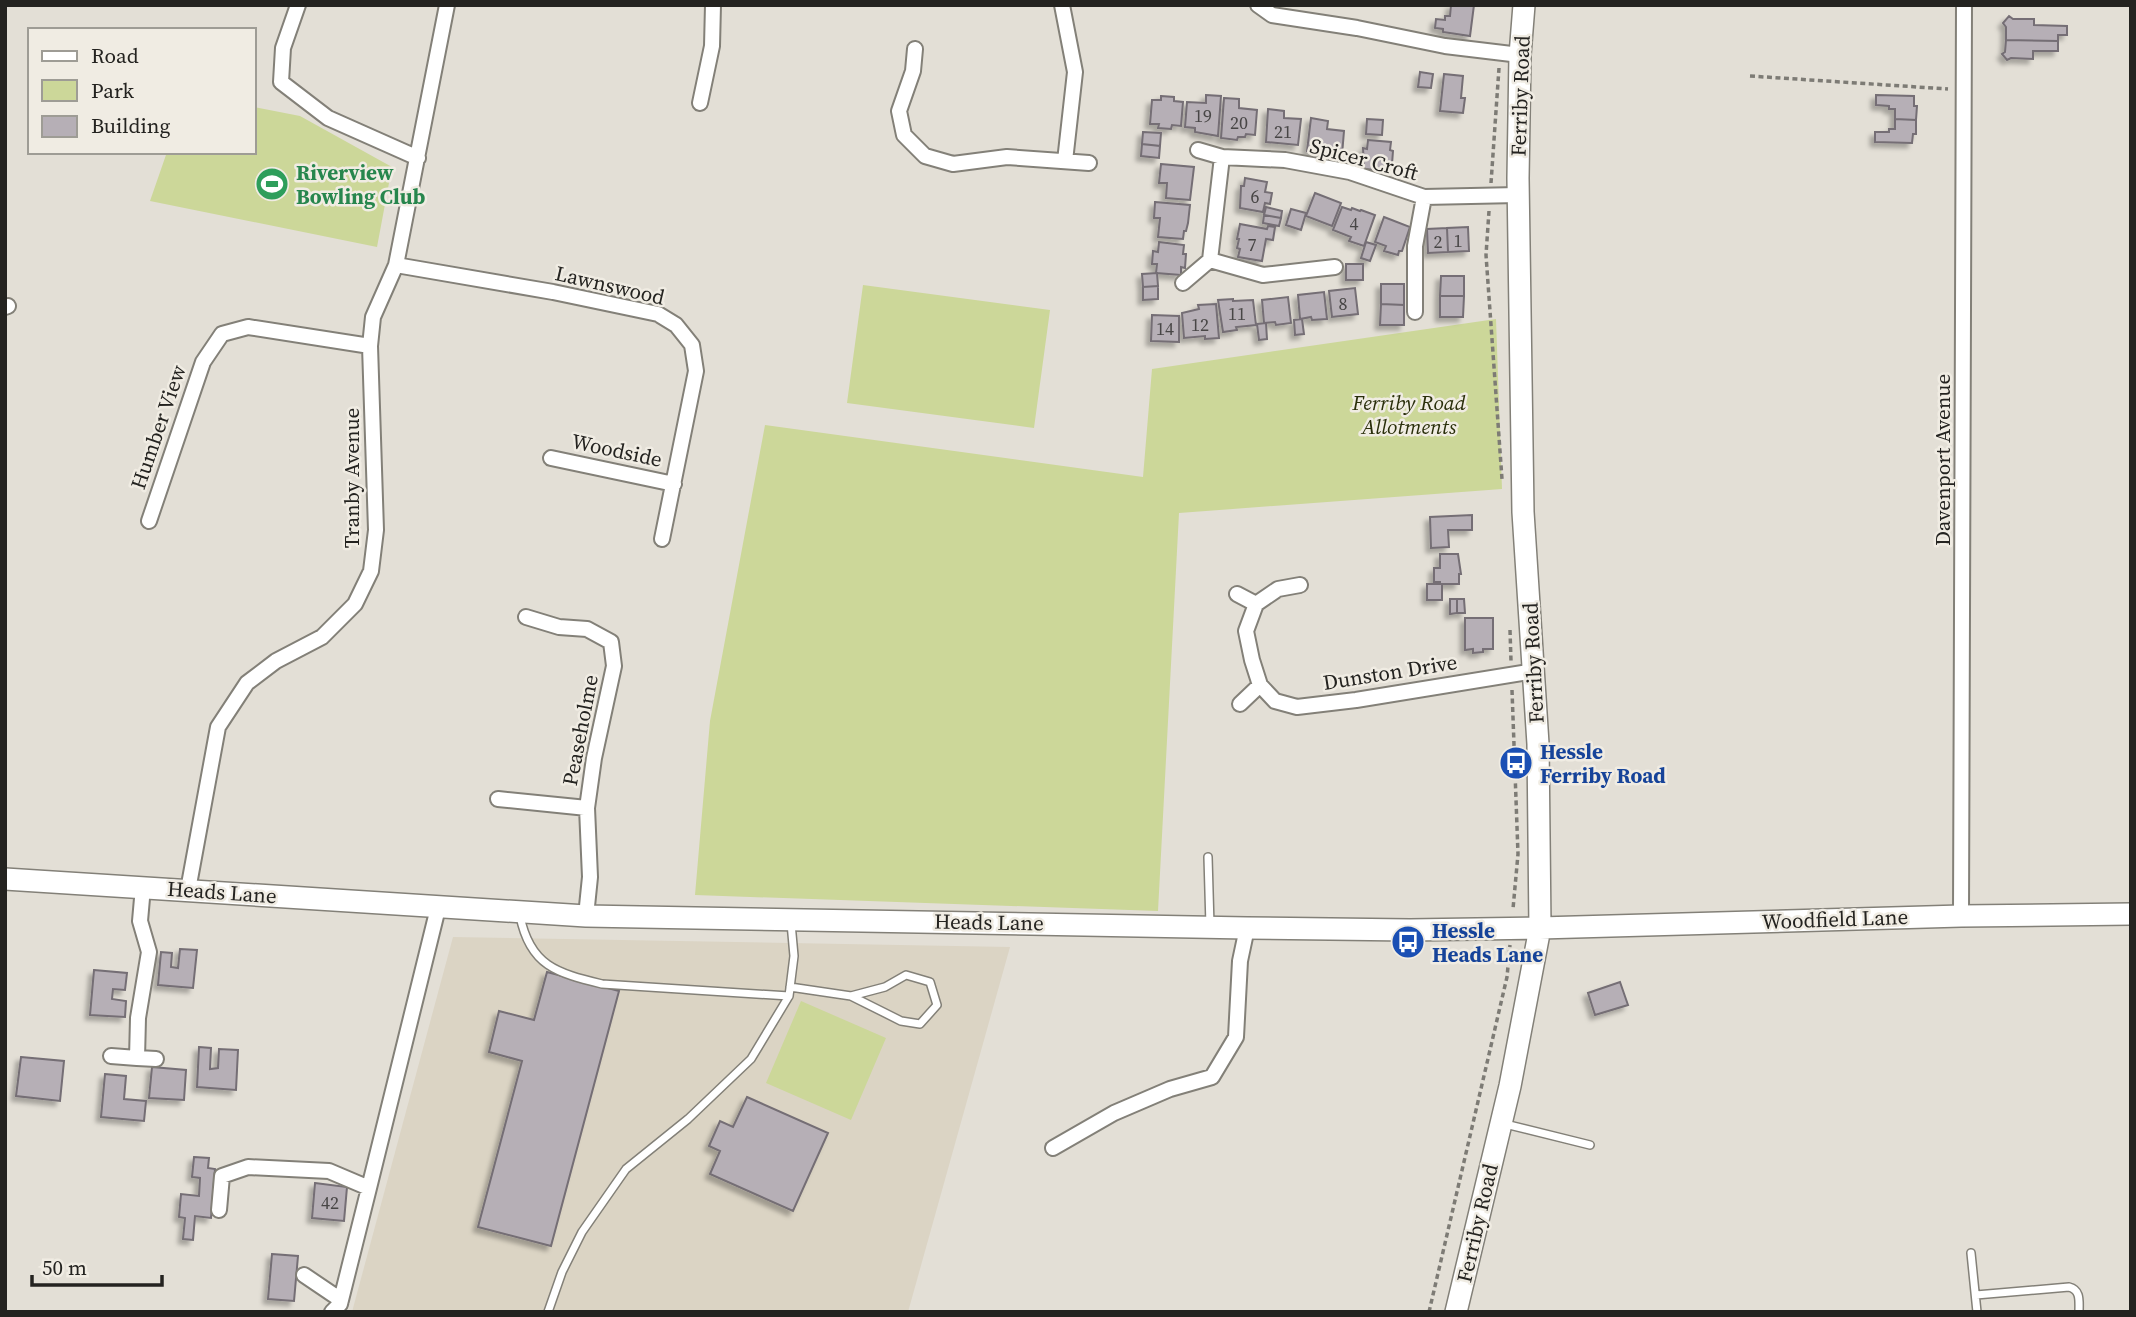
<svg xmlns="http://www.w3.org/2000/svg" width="2136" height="1317" font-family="'Source Serif 4',serif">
<defs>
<filter id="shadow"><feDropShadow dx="-4.5" dy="4.5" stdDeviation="2" flood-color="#0004"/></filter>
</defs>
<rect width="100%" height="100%" fill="#e3dfd6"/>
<!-- built -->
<path fill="#dbd4c4" d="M453,937l557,10 -102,365h-556z"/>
<!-- green -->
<path fill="#ccd799" d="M254,107l46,9 92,51 -15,80 -227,-46 17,-49h87z
M863,285l187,25 -16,118 -187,-25z
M1496,319l6,170 -323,24 -21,398 -463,-16 15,-174 55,-296 378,52 9,-108z
M801,1001l85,37 -35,82 -85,-37z"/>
<!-- building -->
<path fill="#b6afb6" stroke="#746e74" stroke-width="2" filter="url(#shadow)" d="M1451,5h23l-4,31 -27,-4v-3l-8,-1 1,-9 9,1v-4h5z
M2009,16l4,3h21v6l33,1v9h-9v6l-52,-1v-13l-3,-4z
M2006,40l52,1v10h-25v8l-22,-1 -4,2 -5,-6 3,-2z
M1420,72l13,2 -2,14 -13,-1z
M1444,74l19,2 -2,22h4l-2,15 -23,-2z
M1206,95l15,1 -3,40 -23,-4v-4l-10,-1 2,-25 19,1z
M1876,95l38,1v10h3l-1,14 -21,-1v-10h-6v-3l-13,-1z
M1161,96l13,1v4l9,1 -2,24 -9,-1 -1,4 -13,-1 1,-4h-9l2,-24h9z
M1224,98l15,1v9l18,2 -2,25 -9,-1 -1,3h-7l-1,3 -16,-2z
M1268,109l16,2v7l17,1 -3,26 -32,-3z
M1311,118l17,3 -1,8 17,2 -2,24 -35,-4z
M1367,119l16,1 -1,15 -16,-1z
M1895,119l21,1v14h-3l-1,9 -37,-1v-10h14v-3h6z
M1143,132l18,1 -1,13 -18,-2z
M1368,140l23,2 -1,8 3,1 -1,13 -3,-1 -1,8 -24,-2 -1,-21 4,1z
M1142,144l18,2 -1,12 -18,-2z
M1161,164l33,3 -4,33 -24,-2 1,-15h-8z
M1245,178l22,4 -2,10 7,1 -2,11 -5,-1 -2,9 -23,-4 1,-22h3z
M1315,193l26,10 -9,23 -26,-10z
M1155,202l35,3 -2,18 -2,8h-2l-1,8 -25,-2 2,-19h-6z
M1266,207l16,4 -1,7 -17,-3z
M1342,207l9,3 1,-2 8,3 1,-1 14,5 -11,31 -15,-5 2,-4 -18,-7z
M1291,209l15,4 -5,17 -15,-5z
M1264,215l17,3 -2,8 -16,-3z
M1384,217l26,10 -8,24h-3l-1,4 -14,-4 2,-5 -11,-4z
M1240,224l27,5 1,-3 7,1 -2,13 -7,-1 -4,22 -24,-4 2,-8 -3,-1 2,-9h-2z
M1468,227l1,24 -21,1 -1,-24z
M1447,228l1,24 -20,1 -1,-24z
M1159,242l25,3 -1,9h3l-1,14 -4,-1v8l-25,-2 1,-9h-5l1,-13 5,1z
M1366,242l10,3 -6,16 -9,-3z
M1346,264h17v16h-17z
M1157,273l1,13 -15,1 -1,-13z
M1441,276h23v20h-24z
M1381,284h23v21l-23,-1z
M1158,286v13l-15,1v-13z
M1355,288l3,26 -26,3 -3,-26z
M1324,292l3,27 -15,1 -1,-3 -11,2 -2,-24z
M1440,296h24l-1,21h-23z
M1288,297l3,26 -15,2 -1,-3 -11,1 -2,-23z
M1233,299v2l20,-1 3,25 -20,2 1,3 -14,2 -5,-32z
M1216,304l3,34 -14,1v-3l-21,2 -2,-25 17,-4 -1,-4z
M1381,304l23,1v20h-24z
M1152,315l27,1v26l-28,-1z
M1302,319l2,15 -9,1 -1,-15z
M1266,323l1,16 -8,1 -2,-16z
M1472,515v15h-24l1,17 -18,1 -1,-31z
M1440,554h18l3,20h-2v10h-19v-2h-6v-14h6z
M1427,584h15v16h-15z
M1450,599h7v14l-7,1z
M1457,599h7l1,14h-8z
M1465,618h28v31h-10v3l-10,1v-4l-8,1z
M180,949l17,1 -4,38 -35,-3 3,-33 11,1 -1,14 7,1z
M94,970l33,3 -2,17 -12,-1 -1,10 14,2 -1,16 -35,-2z
M547,972l72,19 -68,255 -73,-19 44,-166 -33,-9 10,-41 35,9z
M1620,982l8,23 -33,10 -7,-22z
M199,1047l12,1 -1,21 8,-1 1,-19 19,1 -2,40 -39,-3z
M21,1057l43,4 -4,40 -44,-5z
M152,1067l34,3 -2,30 -35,-2z
M105,1074l21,2 -2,23 22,2 -2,20 -43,-4z
M747,1097l81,36 -35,78 -83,-37 10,-23 -11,-5 11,-25 13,6z
M194,1157l15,1 -1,10 7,1 -4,49 -16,-2 -2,24 -10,-1 2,-21 -6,-1 2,-23 18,2 1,-18 -8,-1z
M315,1183l32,4 -3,34 -32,-3z
M272,1254l26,2 -4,45 -26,-2z"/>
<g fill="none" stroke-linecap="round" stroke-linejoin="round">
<defs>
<path id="lane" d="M1208,857l2,69
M520,916c10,50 37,57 82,68l187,12
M790,987l61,9 50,25 19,3 17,-19 -7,-23 -24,-7 -21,12 -34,9
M1505,1124l85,21
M1971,1253l6,59
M1976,1295l93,-8c12,3 10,14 10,25
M548,1312l14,-40 20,-40 44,-63 62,-50 63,-60 38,-63 5,-40 -3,-33"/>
<path id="street" d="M298,5l-15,43 -2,34 47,36 90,40
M1062,5l13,67 -10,89
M1258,5l14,10 85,13 88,18 75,9
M915,49l-2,22 -14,40 5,24 21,21 28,8 54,-7 82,6
M700,103l12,-57 1,-41
M1198,150l24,7
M396,265l157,27 105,22 18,11 16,20 4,26 -34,168
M1335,267l-72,8 -53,-15 12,-103 63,3 65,12 74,25 94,-2
M1183,283l27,-23
M5,307l3,-1
M1415,312v-66l9,-49
M551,458l123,26
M149,521l54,-159 19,-28 26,-7 122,19
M1300,585l-22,4 -22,15 -10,27 6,29 8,25 15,16 22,6 59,-7 178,-29
M1237,594l19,10
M526,617l33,10 28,2 24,13 3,24 -20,92 -7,50 3,69 -4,39
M1240,704l20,-19
M498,799l89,9
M188,890l30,-163 29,-44 29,-22 46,-24 33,-33 16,-33 5,-41 -6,-184 3,-29 23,-52 51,-260
M1961,916l3,-911
M111,1056l26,2 1,-40 11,-66 -9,-31 3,-34
M137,1058l19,1
M1053,1148l61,-35 56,-24 42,-12 24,-40 4,-76 7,-33
M219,1210l3,-34 26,-9 81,4 40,17 69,-280
M304,1275l37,25
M332,1312l8,-8 29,-116"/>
<path id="secondary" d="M5,879l581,37 661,12 163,2 130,-2 421,-12 170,-2
M1456,1312l54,-226 30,-158 -2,-184 -15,-232 -5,-334 2,-123 4,-50"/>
</defs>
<!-- lane casing -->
<use href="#lane" stroke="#838078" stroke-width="10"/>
<!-- street casing -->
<use href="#street" stroke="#838078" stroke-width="18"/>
<!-- secondary casing -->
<use href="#secondary" stroke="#838078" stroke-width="24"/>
<!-- path -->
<path stroke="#7d7b75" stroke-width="3.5" stroke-dasharray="5 3.5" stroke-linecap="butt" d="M1750,76l198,13
M1491,183l8,-115
M1489,211l-3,44 16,224
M1510,630l1,31
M1512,690l6,164 -5,55
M1429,1312l78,-335 3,-32"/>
<!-- lane -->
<use href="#lane" stroke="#fff" stroke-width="7"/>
<!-- street -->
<use href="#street" stroke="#fff" stroke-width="14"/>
<!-- secondary -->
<use href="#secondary" stroke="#fff" stroke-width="21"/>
</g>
<!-- icons -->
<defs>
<symbol id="stadium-disc" viewBox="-11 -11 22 22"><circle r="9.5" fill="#2e9e5b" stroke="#f0ece3"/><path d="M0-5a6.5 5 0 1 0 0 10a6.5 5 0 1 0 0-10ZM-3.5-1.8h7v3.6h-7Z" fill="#fff"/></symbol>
<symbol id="bus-disc" viewBox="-11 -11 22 22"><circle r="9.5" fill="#1a4fb4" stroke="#f0ece3"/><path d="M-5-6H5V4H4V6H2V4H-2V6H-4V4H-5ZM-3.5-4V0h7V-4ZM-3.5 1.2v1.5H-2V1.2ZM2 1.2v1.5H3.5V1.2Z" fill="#fff"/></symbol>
</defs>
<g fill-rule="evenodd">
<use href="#stadium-disc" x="253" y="165" width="38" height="38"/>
<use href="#bus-disc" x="1497" y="744" width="38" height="38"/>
<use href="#bus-disc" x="1389" y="923" width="38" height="38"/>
</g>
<g text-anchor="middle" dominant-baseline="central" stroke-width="5" stroke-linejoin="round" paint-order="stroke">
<!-- number labels -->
<g font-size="18" fill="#484646">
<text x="1203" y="115">19</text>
<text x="1239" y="122">20</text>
<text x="1283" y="131">21</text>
<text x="1255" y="196">6</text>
<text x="1354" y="223">4</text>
<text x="1458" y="240">1</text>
<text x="1438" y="241">2</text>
<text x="1252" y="244">7</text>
<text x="1343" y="303">8</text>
<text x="1237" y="313">11</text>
<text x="1200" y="324">12</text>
<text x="1165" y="328">14</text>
<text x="330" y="1202">42</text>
</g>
<!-- street labels -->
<g font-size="21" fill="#242320" stroke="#f0ece3">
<text transform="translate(1520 96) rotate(-88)">Ferriby Road</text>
<text transform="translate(1364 159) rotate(15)">Spicer Croft</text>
<text transform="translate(610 285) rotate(13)">Lawnswood</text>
<text transform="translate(158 427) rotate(-71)">Humber View</text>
<text transform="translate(617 450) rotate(12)">Woodside</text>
<text transform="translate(1942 460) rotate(-90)">Davenport Avenue</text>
<text transform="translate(351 478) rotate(-90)">Tranby Avenue</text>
<text transform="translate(1533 663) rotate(-93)">Ferriby Road</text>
<text transform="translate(1390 672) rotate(-9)">Dunston Drive</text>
<text transform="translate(580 730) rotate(-79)">Peaseholme</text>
<text transform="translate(222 892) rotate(4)">Heads Lane</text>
<text transform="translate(1835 919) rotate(-2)">Woodfield Lane</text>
<text transform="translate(989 922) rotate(1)">Heads Lane</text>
<text transform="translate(1477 1223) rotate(-77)">Ferriby Road</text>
</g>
<!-- leisure labels -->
<g font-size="21" font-weight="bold" fill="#27864d" stroke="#f0ece3" text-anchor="start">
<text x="296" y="172">Riverview<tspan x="296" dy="24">Bowling Club</tspan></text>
</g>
<!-- park labels -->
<g font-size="21" font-style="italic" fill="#292e0a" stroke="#f0ece3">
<text x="1409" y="402">Ferriby Road<tspan x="1409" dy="24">Allotments</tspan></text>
</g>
<!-- transit labels -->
<g font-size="21" font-weight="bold" fill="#164399" stroke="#f0ece3" text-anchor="start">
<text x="1540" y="751">Hessle<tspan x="1540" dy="24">Ferriby Road</tspan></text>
<text x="1432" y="930">Hessle<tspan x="1432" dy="24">Heads Lane</tspan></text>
</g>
</g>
<!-- border -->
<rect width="2136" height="1317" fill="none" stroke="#242320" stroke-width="14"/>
<!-- legend -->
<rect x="28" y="28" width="228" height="126" fill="#f0ece3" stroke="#9e9c95" stroke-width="2"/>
<rect x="42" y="51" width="35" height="10" fill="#ffffff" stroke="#9e9c95" stroke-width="2"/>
<text x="91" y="63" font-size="21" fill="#242320">Road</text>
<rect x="42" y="80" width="35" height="21" fill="#ccd799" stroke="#9e9c95" stroke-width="2"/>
<text x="91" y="98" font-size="21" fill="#242320">Park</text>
<rect x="42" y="116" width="35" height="21" fill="#b6afb6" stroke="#9e9c95" stroke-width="2"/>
<text x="91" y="133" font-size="21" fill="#242320">Building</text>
<!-- scale -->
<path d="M32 1275v10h130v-10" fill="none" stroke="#242320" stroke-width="3.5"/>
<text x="42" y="1275" font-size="21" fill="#242320" stroke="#f0ece3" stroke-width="5" paint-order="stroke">50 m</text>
</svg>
